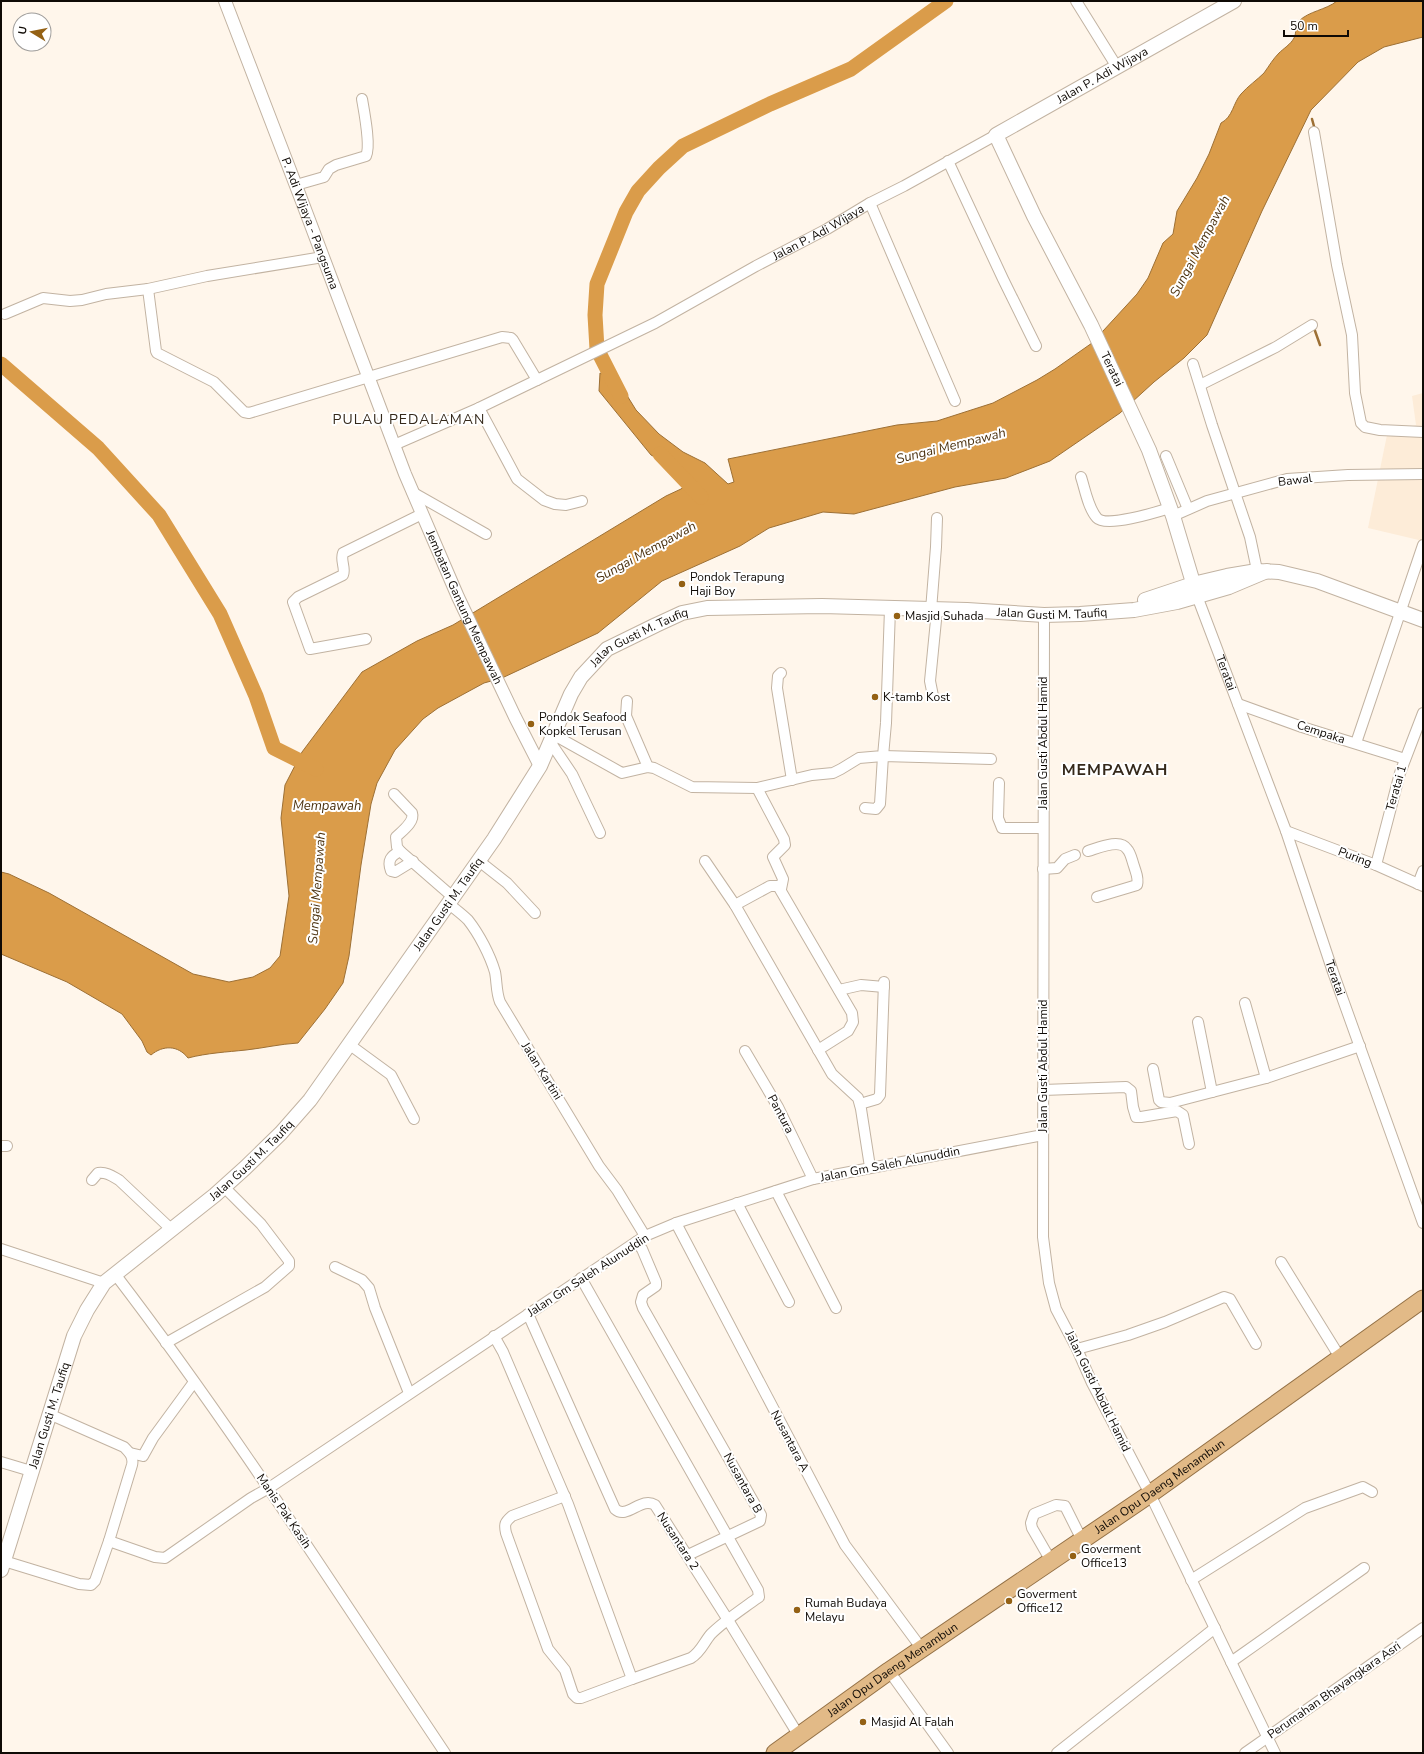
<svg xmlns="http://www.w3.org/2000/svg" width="1424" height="1754" font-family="'Nunito Sans',sans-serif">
<rect width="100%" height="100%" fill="#fff6eb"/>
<!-- built -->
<path fill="#fdecd8" d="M1423,393v148l-55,-13 19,-93 29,-10 -4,-29z"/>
<!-- water -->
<path fill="#da9c4a" stroke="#9d7035" d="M1337,1h86v36l-39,10 -26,15 -47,48 -49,101 -55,124 -23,23 -30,24 -34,31 -70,48 -44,17 -51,9 -101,27 -31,-2 -54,16 -29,18 -78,35 -64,52 -96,45 -18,5 -46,25 -15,11 -28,31 -18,33 -6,21 -10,61 -12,91 -6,27 -18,26 -27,34c-18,1 -34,5 -52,7 -19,2 -39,3 -58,8 -10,-13 -25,-13 -37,-3l-4,-3 -5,-11 -20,-27 -55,-32 -66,-28v-82l8,2 40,19 144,81 36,8 24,-5 17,-9 10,-12 9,-60 -8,-78 4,-33 17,-33 60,-80 55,-31 36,-16 213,-129 15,-7 10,-8 -1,-4 -9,-6 -30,-16 -52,-64 1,-18 18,8 18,29 23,24 24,18 22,11 23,21 6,-2 -6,-23 169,-34 40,-4 56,-18 44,-23 18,-11 37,-26 45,-49 11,-16 15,-35 10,-9 4,-23 20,-33 12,-24 12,-31c12,-6 12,-20 20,-29 7,-8 16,-14 23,-21 5,-7 9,-14 15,-20 4,-4 12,-9 15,-15 3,-5 0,-12 5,-17 10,-10 27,-11 38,-20z"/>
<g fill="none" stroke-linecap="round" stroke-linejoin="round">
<!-- stream -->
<path stroke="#9d7035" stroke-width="2.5" d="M1312,119l3,11
M1313,329l1,-1 6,17"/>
<!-- river -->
<path stroke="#da9c4a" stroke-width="15" d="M1,364l97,84 61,67 61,99 36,82 18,52 42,21
M621,396l-24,-47 -2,-34 2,-31 29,-72 12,-21 21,-23 24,-22 87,-42 81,-35 95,-68
M660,454l41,43"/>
<defs>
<g id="minor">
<path d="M1076,1l41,66"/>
<path d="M1314,132l23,133 15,70 3,58 6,30 4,4 15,3 43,2"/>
<path d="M948,161l55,118 33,67"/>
<path d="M296,185l28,-8 5,-8 7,-4 30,-9c5,-10 -2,-45 -4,-57"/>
<path d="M870,203l85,198"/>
<path d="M148,289l8,62 1,2 57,29 30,30 5,1 253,-76 9,1 2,2 24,40"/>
<path d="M5,314l38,-16 27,3 12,-1 24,-6 42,-5 59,-13 116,-19"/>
<path d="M1193,364l19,61 38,112 8,38"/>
<path d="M1200,385l76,-38 36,-22"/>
<path d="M479,408l38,71 27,21 11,4 11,1 16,-4"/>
<path id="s1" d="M394,445l85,-37 176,-85 101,-57 71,-37 43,-26 34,-17 92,-51"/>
<path d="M1166,456l22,53"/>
<path d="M1081,477c4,12 7,31 16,41 9,10 60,-6 73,-10"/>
<path d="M412,492l74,42"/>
<path d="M1173,516l34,-15 80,-22 61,-4 75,-1"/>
<path id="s2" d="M1197,596l89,235 47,141 90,251"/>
<path d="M931,610l5,-63 1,-29"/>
<path d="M1044,615l-1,622 6,46 7,26 21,40 15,34 58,111 125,259"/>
<path d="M366,639l-56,10 -17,-47 5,-5 45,-22c3,-7 -3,-14 0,-22l79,-39"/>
<path d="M781,673l-3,3 -1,12 15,92"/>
<path d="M933,696l-3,-15 7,-71"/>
<path d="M627,701l-1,15 22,51"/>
<path d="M1238,704l64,23 103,32"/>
<path d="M554,735l68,38 26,-6 6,1 38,19 65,1 55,-13 21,-2 8,-4 18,-11 24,-2 3,-33 4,-114"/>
<path d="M551,743l21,31 28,59"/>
<path d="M1356,743l67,-198"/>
<path d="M999,783l-1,35 4,10h41"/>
<path d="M757,788l27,51 1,6 -12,12 10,22 -2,10"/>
<path d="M394,794l18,19c3,9 -10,18 -16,24l1,10 3,4 54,47"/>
<path d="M865,808l11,1 4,-5 3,-48 108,3"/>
<path d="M1286,831l90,34 47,21"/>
<path d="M400,851c-9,5 -13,9 -9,20l4,1 18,-11"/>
<path d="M1088,851c10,-3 32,-13 39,-2 4,4 5,12 7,17 2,7 5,12 3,19l-40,12"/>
<path d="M479,861l28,22 28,30"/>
<path d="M705,861l30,44 97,169 26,24 3,11 9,58"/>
<path d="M1376,865l24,-92 23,-60"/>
<path d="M1043,869l14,-1 8,-9 10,-4"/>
<path d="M1418,884l5,-13"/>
<path d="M449,904c6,5 13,10 19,16 11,14 22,35 27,52 2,10 1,20 5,30l99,164 18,24 28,46"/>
<path d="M735,905l35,-19h8l74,127 1,9 -5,9 -30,19"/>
<path d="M839,990l22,-5 23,2"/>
<path d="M1245,1003l21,75"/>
<path d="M1198,1022l14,70"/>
<path d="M350,1045l41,30 23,44"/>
<path d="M745,1051l33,56 35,72"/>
<path d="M1153,1069l6,31 2,2 9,1 96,-25 94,-32"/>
<path d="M1043,1090l83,-3 5,4 2,16 3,10h5l36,-6 6,4 6,29"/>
<path d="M860,1104l17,-5 3,-4 4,-113"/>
<path d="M1,1146h6"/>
<path d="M92,1180l6,-7c9,-1 14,3 21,7l52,49"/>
<path d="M776,1191l60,117"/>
<path d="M737,1203l52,99"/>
<path d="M676,1223l169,322 77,104"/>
<path d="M636,1242l6,7 14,33v4l-13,9 -2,7 2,6 118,207 -1,6 -72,34"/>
<path d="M1,1249l103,34"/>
<path d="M1281,1262l60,97"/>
<path d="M335,1267l27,13 7,8 6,20 34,85"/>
<path d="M115,1274c118,154 222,318 330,479"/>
<path d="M528,1314l87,195c12,11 26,-13 40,-4l73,115 71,116"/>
<path d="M494,1336l9,16 65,152 64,175 59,-21c10,-6 13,-16 20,-24 13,-13 30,-24 45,-35l3,-2 -1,-7 -177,-312"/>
<path d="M166,1343l99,-56 24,-21v-5l-28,-37 -37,-37"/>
<path d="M1077,1349l51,-14 37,-13 59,-25 6,2 26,45"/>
<path d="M49,1414l75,33c5,5 10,10 8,18l-23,76"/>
<path d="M130,1453l13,3 10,-18 41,-56"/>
<path d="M1,1462l30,9"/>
<path d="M565,1496l-53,20c-7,6 -8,8 -6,17l42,116 17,21 8,24 4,4h4l51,-19"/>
<path d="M4,1561l75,23 12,1 4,-4 14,-40 46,16 10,1 86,-60 18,-10 376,-252 31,-13 137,-44 230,-44"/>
<path d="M1051,1561l-19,-33 -1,-5 3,-9 22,-9 9,1 17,34"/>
<path d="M1191,1580l114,-72 58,-21 9,5"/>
<path d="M1231,1662l133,-94"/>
<path d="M889,1671l59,82"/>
<path d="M1057,1753l158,-125"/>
<path d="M1245,1753l178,-125"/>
</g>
<g id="tertiary">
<path id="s3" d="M225,1l78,203 102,270 53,123 57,120 25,49"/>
</g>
<g id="secondary">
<path id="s4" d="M1197,596l-24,-80 -24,-66 -58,-125 -57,-109 -38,-81 238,-134"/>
<path d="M1145,600l48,-16 34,-8 30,-5 22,1 38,9 106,39"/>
<path id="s5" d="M1,1570l73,-234 13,-26 17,-27 111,-88 30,-27 36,-35 29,-33 184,-261 46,-73 31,-72 10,-17 26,-28 49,-24 26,-12 25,-5 115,-2 145,4 77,5 36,-1 54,-4 43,-8 52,-15 38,-16"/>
</g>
<g id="trunk">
<path id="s6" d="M775,1753l114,-82 261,-177 273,-195"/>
</g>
</defs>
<!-- minor casing -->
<use href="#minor" stroke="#c2b3a2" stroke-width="12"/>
<!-- tertiary casing -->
<use href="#tertiary" stroke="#c2b3a2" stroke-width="14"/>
<!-- secondary casing -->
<use href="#secondary" stroke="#c2b3a2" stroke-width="16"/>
<!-- trunk casing -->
<use href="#trunk" stroke="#947146" stroke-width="19"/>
<!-- minor -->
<use href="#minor" stroke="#fff" stroke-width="10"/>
<!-- tertiary -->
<use href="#tertiary" stroke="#fff" stroke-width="12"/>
<!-- secondary -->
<use href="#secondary" stroke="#fff" stroke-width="14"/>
<!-- trunk -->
<use href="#trunk" stroke="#e2ba87" stroke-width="17"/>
</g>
<!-- markers -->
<g fill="#946114" stroke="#fff" stroke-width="1.5">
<circle cx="682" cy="584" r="4"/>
<circle cx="897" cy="616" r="4"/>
<circle cx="875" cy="697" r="4"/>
<circle cx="531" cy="724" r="4"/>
<circle cx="1073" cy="1556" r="4"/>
<circle cx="1009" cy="1601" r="4"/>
<circle cx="797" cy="1610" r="4"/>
<circle cx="863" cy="1722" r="4"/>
</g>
<g text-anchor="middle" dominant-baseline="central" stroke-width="4" stroke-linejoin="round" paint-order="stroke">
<!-- street labels -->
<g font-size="12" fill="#0f0a05" stroke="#fff">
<text stroke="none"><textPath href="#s4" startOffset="626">Jalan P. Adi Wijaya</textPath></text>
<text stroke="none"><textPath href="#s3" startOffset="238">P. Adi Wijaya - Pangsuma</textPath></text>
<text stroke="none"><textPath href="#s1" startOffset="475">Jalan P. Adi Wijaya</textPath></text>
<text transform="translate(1112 369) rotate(64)">Teratai</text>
<text transform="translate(1295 480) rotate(-7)">Bawal</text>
<text stroke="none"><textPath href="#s3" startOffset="652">Jembatan Gantung Mempawah</textPath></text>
<text stroke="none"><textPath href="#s5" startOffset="1578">Jalan Gusti M. Taufiq</textPath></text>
<text stroke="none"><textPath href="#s5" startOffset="1158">Jalan Gusti M. Taufiq</textPath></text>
<text stroke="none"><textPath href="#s2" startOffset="82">Teratai</textPath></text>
<text transform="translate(1321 732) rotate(18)">Cempaka</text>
<text transform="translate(1043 743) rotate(-90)">Jalan Gusti Abdul Hamid</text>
<text transform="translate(1396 788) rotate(-74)">Teratai 1</text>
<text transform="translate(1355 857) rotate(21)">Puring</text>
<text stroke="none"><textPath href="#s5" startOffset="822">Jalan Gusti M. Taufiq</textPath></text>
<text stroke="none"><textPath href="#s2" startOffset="406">Teratai</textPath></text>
<text transform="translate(1043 1066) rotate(-90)">Jalan Gusti Abdul Hamid</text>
<text transform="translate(542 1071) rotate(58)">Jalan Kartini</text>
<text transform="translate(781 1114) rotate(62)">Pantura</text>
<text stroke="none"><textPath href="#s5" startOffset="498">Jalan Gusti M. Taufiq</textPath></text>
<text transform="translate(890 1164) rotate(-11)">Jalan Gm Saleh Alunuddin</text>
<text transform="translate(588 1275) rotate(-33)">Jalan Gm Saleh Alunuddin</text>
<text transform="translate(1098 1391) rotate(64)">Jalan Gusti Abdul Hamid</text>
<text stroke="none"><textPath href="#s5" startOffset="162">Jalan Gusti M. Taufiq</textPath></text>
<text transform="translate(790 1441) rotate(62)">Nusantara A</text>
<text transform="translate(743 1483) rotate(61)">Nusantara B</text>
<text stroke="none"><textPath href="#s6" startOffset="468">Jalan Opu Daeng Menambun</textPath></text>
<text transform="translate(284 1511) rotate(56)">Manis Pak Kasih</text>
<text transform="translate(678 1541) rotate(57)">Nusantara 2</text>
<text stroke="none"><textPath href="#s6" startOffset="144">Jalan Opu Daeng Menambun</textPath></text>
<text transform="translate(1334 1690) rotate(-35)">Perumahan Bhayangkara Asri</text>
</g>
<!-- poi labels -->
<g font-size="12" fill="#0f0a05" stroke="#fff" text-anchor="start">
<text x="690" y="577">Pondok Terapung<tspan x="690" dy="14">Haji Boy</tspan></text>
<text x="905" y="616">Masjid Suhada</text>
<text x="883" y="697">K-tamb Kost</text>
<text x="539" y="717">Pondok Seafood<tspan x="539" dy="14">Kopkel Terusan</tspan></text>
<text x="1081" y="1549">Goverment<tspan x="1081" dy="14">Office13</tspan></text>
<text x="1017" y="1594">Goverment<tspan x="1017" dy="14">Office12</tspan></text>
<text x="805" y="1603">Rumah Budaya<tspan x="805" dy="14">Melayu</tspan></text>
<text x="871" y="1722">Masjid Al Falah</text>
</g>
<!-- water labels -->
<g font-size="13" font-style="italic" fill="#4b310e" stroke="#fff">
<text transform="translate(1200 246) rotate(-62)">Sungai Mempawah</text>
<text transform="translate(951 446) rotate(-14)">Sungai Mempawah</text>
<text transform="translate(646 552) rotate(-29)">Sungai Mempawah</text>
<text x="327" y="806">Mempawah</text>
<text transform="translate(317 888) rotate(-86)">Sungai Mempawah</text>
</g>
<!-- quarter labels -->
<g font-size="14" letter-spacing="1" fill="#35291b" stroke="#fff">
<text x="409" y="419">PULAU PEDALAMAN</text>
</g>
<!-- district labels -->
<g font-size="16" font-weight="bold" letter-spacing="1" fill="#35291b" stroke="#fff">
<text x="1115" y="770">MEMPAWAH</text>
</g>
</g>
<!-- border -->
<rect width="1424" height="1754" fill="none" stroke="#0f0a05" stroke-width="4"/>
<!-- north arrow -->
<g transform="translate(32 32) rotate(280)"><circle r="19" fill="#ffffff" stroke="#9f9d9b"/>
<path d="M0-3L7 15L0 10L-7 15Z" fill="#946114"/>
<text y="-6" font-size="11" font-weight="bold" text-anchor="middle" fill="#0f0a05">U</text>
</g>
<!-- scale -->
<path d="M1284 30v6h64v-6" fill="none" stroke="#0f0a05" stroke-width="2"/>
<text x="1290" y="30" font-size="12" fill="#0f0a05" stroke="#ffffff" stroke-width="3" paint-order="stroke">50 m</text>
</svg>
